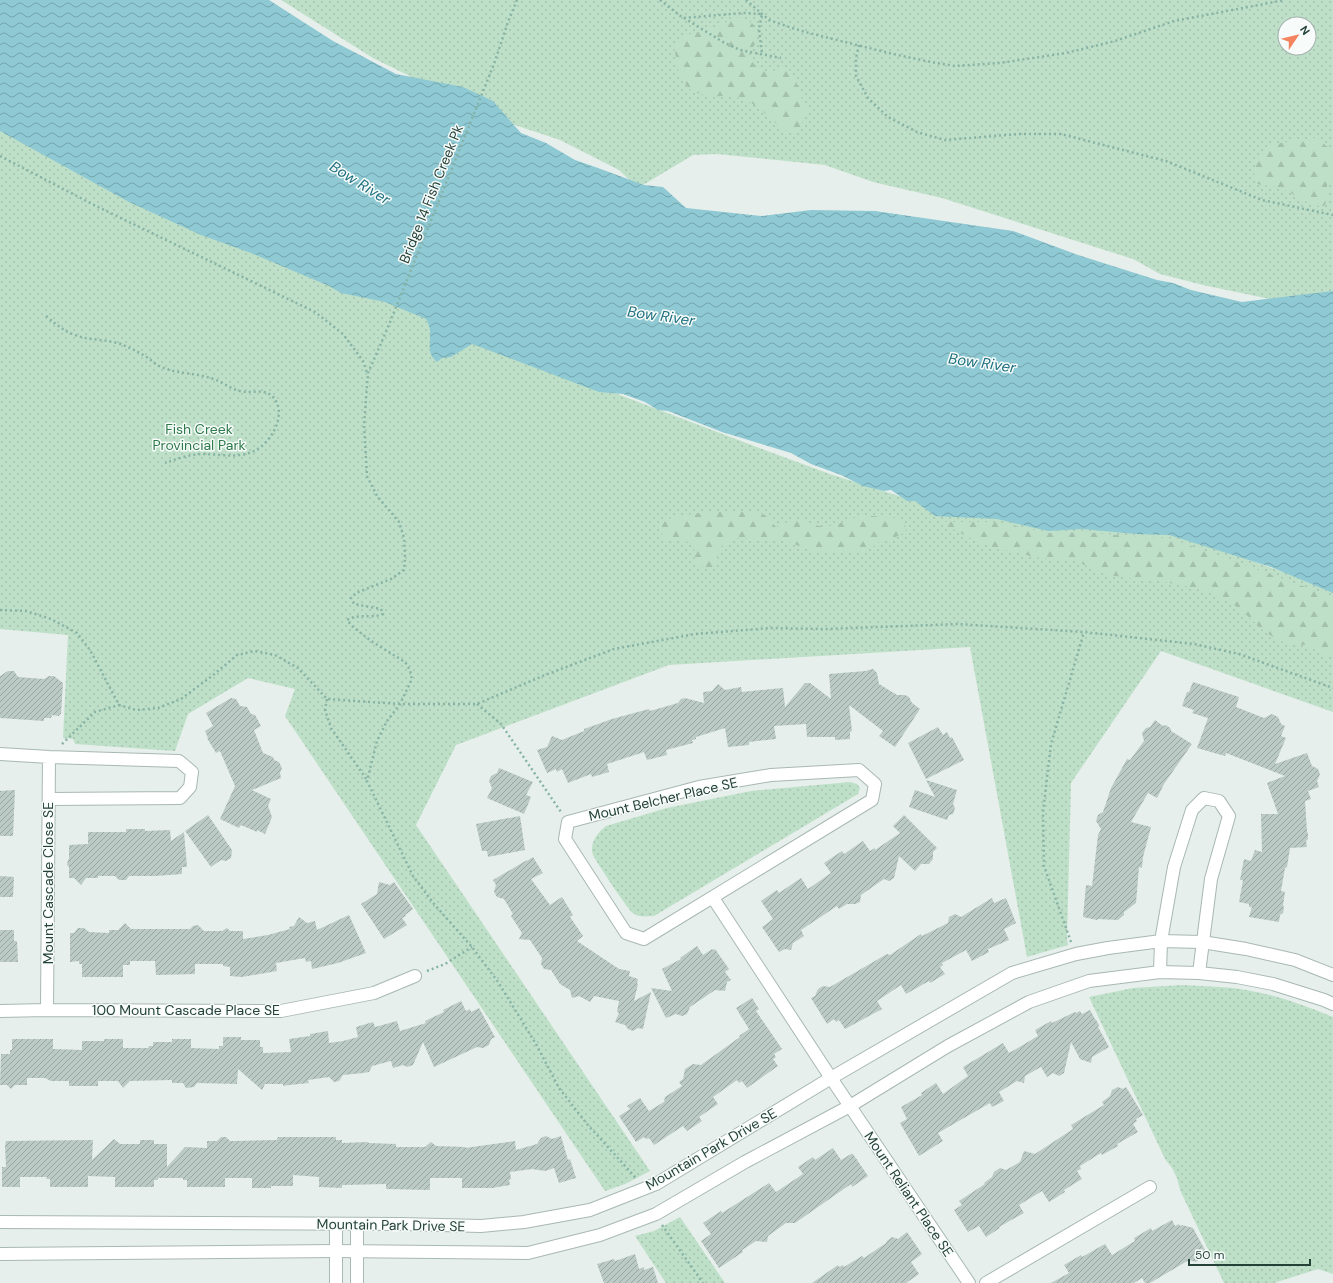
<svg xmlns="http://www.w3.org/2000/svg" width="1333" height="1283" font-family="'DM Sans',sans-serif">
<defs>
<pattern id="grass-dots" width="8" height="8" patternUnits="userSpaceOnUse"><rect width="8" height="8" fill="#bfe0c8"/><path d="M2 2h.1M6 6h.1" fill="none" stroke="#a4c1ad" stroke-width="1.8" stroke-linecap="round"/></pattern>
<pattern id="forest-firs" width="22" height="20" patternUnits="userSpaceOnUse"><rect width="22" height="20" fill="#bfe0c8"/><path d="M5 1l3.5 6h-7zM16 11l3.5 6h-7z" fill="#a4c1ad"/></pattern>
<pattern id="water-waves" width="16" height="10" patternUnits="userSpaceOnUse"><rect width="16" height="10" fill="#8ec9d4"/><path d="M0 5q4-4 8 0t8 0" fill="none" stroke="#74a5ad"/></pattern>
<pattern id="building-hatch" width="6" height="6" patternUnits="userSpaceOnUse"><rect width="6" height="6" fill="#bbcac4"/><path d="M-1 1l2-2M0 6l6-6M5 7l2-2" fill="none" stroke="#98a6a0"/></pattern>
</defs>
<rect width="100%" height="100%" fill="#e6efeb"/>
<!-- grass -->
<path fill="url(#grass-dots)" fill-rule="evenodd" d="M281,0h1052v310l-58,-10 -72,-15 -43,-11 -27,-15 -191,-61 -69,-16 -48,-17 -108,-11 -24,1 -55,33 -19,-18 -59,-30 -63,-21 -124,-61zM1285,24h24v24h-24z
M0,82l542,281 78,32 142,54 68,25 69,22 71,16 210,23 153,55v122l-172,-61 -90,132 -4,155 1,7 -41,12 -57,-310 -301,18 -213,80 -40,80 234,346 -25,13 -20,7 -320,-475 10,-27 -47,-11 -60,36 -13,37 -100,-7 -2,-5 -10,-1 5,-103 -68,-6z
M850,782l7,2 3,4 -2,6 -204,122c-7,0 -15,2 -21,-3 -4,-2 -38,-53 -40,-58 -4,-11 4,-22 13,-29l61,-18 84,-17z
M1182,985c13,1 25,1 38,2 39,2 77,15 113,30v257l-15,-5 -44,14h-50l-44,-93 -3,-12 -5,-10 -7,-9 -76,-162 44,-9z
M680,1217l45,66h-59l-31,-47 19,-5z"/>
<!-- forest -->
<path fill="url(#forest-firs)" d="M742,17l11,7 3,5 1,12 -9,14c4,9 13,17 24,16 4,0 9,-3 13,-4 13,8 11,18 16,30 2,4 5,7 7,11l-9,22 -4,4 -13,-5 -15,-14 -17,-13 -19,-7 -20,2 -20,-6 -9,-11 -3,-6 -5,-27 6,-10 32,-9 24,-10z
M1314,138c8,3 12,9 19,12v32l-3,-3c-8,12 3,15 -6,27 -13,1 -19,-6 -30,-11 -5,-4 -12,-6 -18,-8 -7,-2 -14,-1 -21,-4 -4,-14 5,-34 19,-39z
M740,511l25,4 11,12 12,-5 13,-2 18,6h13l31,-11 31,3 10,7 3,4 -4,4 -11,6 -13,3 -9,7 -6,2h-52l-26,-10 -47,-3c-7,2 -15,5 -19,10 -3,4 -2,8 -3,12 -3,13 -15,8 -22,2l-1,-13 -3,-6 -26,-4 -7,-11 9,-9 32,-6z
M939,522h56l55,11 33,-1 55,5 31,1 164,59v60l-5,-1 -23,-11 -13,-1 -12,-3 -15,-9 -26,-24 -28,-15 -20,-6 -37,-7 -19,-1 -26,-4 -34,-14 -42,-4 -15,-5 -22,-3 -24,-10z"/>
<!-- water -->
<path fill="url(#water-waves)" d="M0,0h269l64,41 63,33 67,13 30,14 28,32 25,10 29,17 23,8 46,17 19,2 23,21 75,8 50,-6 64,1 138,20 65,24 79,25 16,3 18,7 51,12 91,-11v302l-62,-26 -102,-32 -33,-1 -54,-5 -34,2 -51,-12 -62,-3 -20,-15h-8l-16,-11 -7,1 -21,-5 -22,-11 -30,-11 -20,-11 -69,-21 -54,-21 -10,-1 -13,-8 -22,-8 -24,-2 -127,-48 -21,13 -9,1 -5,4c-11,-9 -6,-18 -7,-31 0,-4 -2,-8 -4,-12l-41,-17 -44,-9 -12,-7 -78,-33 -50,-18 -72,-33 -129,-71z"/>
<!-- building -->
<path fill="url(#building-hatch)" d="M873,669l4,4 2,11 18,11h8l4,2 3,6 8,6 -25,38 -16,-11 4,-5 -34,-26 3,26 -2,1v7l-15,1v-3h-28l-1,-13 -32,2 2,13 -27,3v3l-21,2 -3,-19 -29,9v2l-4,1 1,3 -27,7 1,5 -20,5 -3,-8 -37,12 2,8 -17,5 -1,-3 -23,9 -6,-14 -5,3 -1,-3 -9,4 -10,-23 10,-3 5,-11 10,4 22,-9v-2l28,-10 37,-10 1,2 28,-8 3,-4 4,-1 19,5 -1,-11 9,-1 6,-7 7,6 16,-3 1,5 41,-4 2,19 20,-24h5l21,16 -2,-25 37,-3 2,-1z
M8,671h6l4,6 26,2 5,-3h5l9,7 -2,31h-1l-1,2 -7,-1 -1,3h-7v3l-44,-3v-42z
M1193,682l46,15 -3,10 28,11 8,-4 6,3 3,7 4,2 -4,10 5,2 -11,26 32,-11 5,13 6,3 2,5 -3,7 2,6 -11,4 3,8 -6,2 2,30 1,3v5l-2,2 1,6 -17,1 -3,19 -2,1 -4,23 4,1 -2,13 1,3 -1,5 -3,2 -1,7 -30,-5 3,-10h-3v-3l-10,-2 4,-22h-3l4,-21 7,2 4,-11 7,2 -1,-38h17l-11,-31 18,-7 -59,-23 -1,3 -28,-8 11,-30 -16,-5 2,-3 -12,-4 5,-14h2z
M231,698l5,1 4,7 7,1 4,7 4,1 6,11 -7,4 9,23 10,4 1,3 5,2 3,6 -2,5 1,5 -29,12 19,9 -3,7 4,11 -7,17 -8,-4v2l-16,-7 -2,3 -19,-9 15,-33 -15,-35 -4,2 -9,-15h1l-3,-7 8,-5 -7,-13z
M1155,720l8,6 3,-1 5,4v2l21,13 -28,40 -7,14 -9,-5 -17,29 20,5 -8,30 -1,11 -3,-1 -3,36 -12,9v3l-6,5 -20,-1 -1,1 -14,-3 3,-32 6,1 6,-51 3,-6 -5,-8 2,-6 5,-3 8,-24 16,-29 3,1 14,-19 -2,-8 4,-5 4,-1z
M938,727l5,8 4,-3 3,6 2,-1 12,23 -38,19 -18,-36z
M499,768l34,14 -7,13 5,2 -7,17 -37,-16 5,-10 -3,-7 2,-5 6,-3z
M926,780l31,10 -4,14 2,4 -2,6 -4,1 -2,5 -38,-13 6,-17 20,7z
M15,790l-2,46h-13v-45z
M208,815l24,35 -1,8 -5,3 -5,-1 -10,7 -26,-36z
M904,815l33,33 -4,4v7l-4,5h-8l-6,7 -16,-15 -5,22 -5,3 -5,-2 -23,16 -1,7 -5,2h-8l-8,5 -2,-3 -36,24 3,6 -11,7 -2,7 -6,-1 -6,3 -17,-25 11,-8 -12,-18 16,-11 2,3 22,-15 7,11 23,-16 -7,-10 18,-12 2,3 19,-13 7,10 5,-3v2l25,-17 -7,-7z
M520,816l5,34 -37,7 -1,-6h-5l-6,-27z
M126,829h19v2l25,-1 1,11 13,-9 3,35h-5v7l-27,2h-26l-3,4h-7l-4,-4h-17v2h-12l-5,7 -7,-7h-5v-11l-2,-2 1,-5 1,-1v-14l19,-1v-12h38z
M533,857l10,16 -12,6 19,26 12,-8 11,18 -3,2 13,19 -6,5 42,28 11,2 -1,5 9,3 -1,5h1l-4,17 17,-9 -8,37 -5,-1 -5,3 -5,-2 -3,-4 -10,-3 4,-9 -2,-1 2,-11 -25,-5 -4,6 -11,-6 -7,2 -2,-8 -10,-6 -9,-14 -7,-1 -3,-5 1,-6 -12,-18 -11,-1 3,-6 -11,-17 2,-2 -9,-15 -7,-2 -3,-5 2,-7 -3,-5 34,-20v1z
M0,876l14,1 -1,20h-13z
M379,882l11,3 4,-3 19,27 -8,6 1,1 -4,2 5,7 -23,14 -23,-35 16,-10z
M992,898l2,5 12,-5 10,25 -12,6 5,11 -21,9 1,3 -17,9 -6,-11 -24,13 1,2 -3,2 5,7 -15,9 -1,-2 -23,13 -5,-9 -24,16 5,8 -37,20 -6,-9 -3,2 -2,-3 -7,5 -16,-26 4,-2 3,-7 5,-3 7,1 57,-33 3,1 31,-21 1,2 26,-13 1,-6 6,-3 6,3z
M349,915l17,38 -28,10 -26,6 -1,-8 -5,1 -1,-4 -29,5 1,8 -35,6 -12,-1v-9l-7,-1v-2h-28v10l-39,1 -1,-14h-25v4h-7v12h-41v-13h-3v-3l-9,1v-29h4l4,-5h6l5,4 20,1v-3h9l7,-7 6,6h59l3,-3 5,-1 6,6h18l5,-3 3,3h13v8l25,-4 22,-6 -1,-2 5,-1 5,-9 8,6 8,-2 2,9z
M0,930h14v11h3l1,21h-18z
M697,946l6,9 9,-6 1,1 2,-1 14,20 -4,3 6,8 -4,2 -2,9 -10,-1 -25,17 -3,7 -5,2 -6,-2 -10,4 -15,-30 21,3 -10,-22 19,-10 -1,-1z
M752,998l7,11 -3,2 26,38 -8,5 2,3 -3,2 5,7 -31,22 -5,-7 -3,2 -2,-3 -24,17 5,7 -19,13 3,4 -15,10 -4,-5 -29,19 -5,-7 -3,1 -2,-2 -8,5 -17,-26 11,-7 -3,-3 13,-8 9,13 15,-9 1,-5 17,-11 -3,-4 4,-3 2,-10 8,-5 8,1 39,-28 -1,-1 10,-7 -13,-21z
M461,1001l5,10 4,-2 1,3 8,-4 16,29 -4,2 -2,6 -6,3 -6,-1 -43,20 -11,-25 -10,23 -6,2 -4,-2 -10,3 -2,-7 -19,5 -3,6 -6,1 -20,2 -4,6 -5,1 -5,-5 -21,3 1,3 -20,2 -6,1v-2h-18l-3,6 -24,-21 -1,15 -40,-1 -3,4 -8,1 -3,-5h-11v-3l-42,1 -7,7 -5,-7h-20v5h-29v-5h-18l-6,-3h-18v7h-12l-4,4 -4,-4h-7l1,-31h9v-4h2v-11h41v10l29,1v-9h22v-2h19v9h25l1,-2h4v-4h19v-3h19v9l28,1v-3h4v-9h18v3h19v7h3v6l28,-1 -2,-13 21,-3v-2l18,-3 1,12 14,-2 15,-4 -2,-10 17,-5 2,5 22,-6 3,10 26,-8 -1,-2 19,-9 -1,-2z
M1090,1010l5,9 1,1 3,5 -1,2 11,20 -17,10 -1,6 -11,-4 -9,-17 -7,31 -5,3 -6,-3 -6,4 -6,-10 -16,9 -1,7 -7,-2 -18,11 5,9 -12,6 -2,-4 -52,30 5,8 -24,15 -19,-33 7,-4 -6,-12 21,-12 -1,-2 15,-10 7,11 25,-18 -5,-9 40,-24 6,10 2,-2v1l27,-16 -3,-6 16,-9 1,2 23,-11 1,1 4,-2 2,3z
M1118,1087l5,2 3,-2 17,28 -7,4 1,2 -4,3 5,8 -21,12 1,2 -16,9 -1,-2 -21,13 1,3 -4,2 5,8 -18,11 1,2 -16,10 -7,-11 -23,14 5,8 -25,14 1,1 -14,9 -7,-11 -11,6 -14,-22 8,-5 -3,-4 26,-17 -1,-1 8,-6 2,-5 6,-4 6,2 14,-8 4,-11 11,3 38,-25 -2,-4 33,-20 -2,-3 8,-6 2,-6z
M546,1136l6,3 9,-3 7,24 2,-1 6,19 -17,5 -5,-15 -9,3 -13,-2 -22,3 1,7 -2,1 1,5 -18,3h-30v-10h-32v12l-44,-1v-5l-44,1v3l-23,-1v-10l-26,-2v11h-22v2h-19v-10h-27v9h-38v-7h-4v-2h-25v2h-4v7h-39v-10l-27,-1v11h-38v-8h-4l1,-2h-27v10h-18v-20h4l-1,-21 1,-5 87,-1 -1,20 22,-21 6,5h20v-4h14v4h13v23l18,-20 22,1v-7h10l4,-4h5l4,4h5l42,-1 1,-3h58v3h6v3l25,-1 2,1 27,1v3h29l6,-5 5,4 30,1 -1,1 50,-7 1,9 21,-6 4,-6z
M833,1148l8,12 10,-6h2l15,22 -16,11 -1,-3 -56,39h-9l-18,13 -1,6 -11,-1 -14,9 1,2 -24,16 -18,-27 10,-7 -8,-11 18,-12 1,2 47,-30 7,9 27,-18 -5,-7 15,-10 2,3z
M1172,1220l3,6 4,-2 1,2 2,-1 11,3 12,22 -1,1 2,3 -4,2 -1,2 -5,4 -7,-2 -39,23h-5l-3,-5 -8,5h-83l18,-10 -5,-8 17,-10 1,2 23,-13 7,11 23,-14 -1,-3 17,-10 1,3z
M907,1232l15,22 -11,8 8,12 -13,9h-94l26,-18 1,2 4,-2 1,2 18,-11 2,2 22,-15 1,-2 5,-4 6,2z
M635,1254l4,15 5,-2v3l9,-3 5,16h-54l-7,-19 17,-5 1,2z"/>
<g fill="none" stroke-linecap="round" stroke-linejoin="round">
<defs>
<path id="minor" d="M0,754l49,3 130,4 13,11 -2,15 -10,11 -131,1
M859,770l16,14 -3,16 -228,139 -18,-6 -61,-94 3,-17 131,-35 72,-12z
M713,898l118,180 138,205
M1160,972l1,-31 13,-74 18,-57 12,-12 15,3 10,15 -18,63 -12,94
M47,1010l2,-253
M0,1011l47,-1 234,1 93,-18 41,-17
M336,1283v-59
M357,1283v-59
M986,1283l164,-96"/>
<path id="tertiary" d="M0,1222l401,2 80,2 43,-4 66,-12 66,-26 175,-106 181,-105 64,-19 32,-6 53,-7 41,1 44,7 49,11 38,15
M0,1254l336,-3 192,2 72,-18 56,-21 89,-52 105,-56 98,-60 81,-44 60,-21 71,-9 39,1 38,4 36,7 51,16 9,4"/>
</defs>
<!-- minor casing -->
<use href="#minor" stroke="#a8b8b2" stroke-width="14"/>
<!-- tertiary casing -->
<use href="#tertiary" stroke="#a8b8b2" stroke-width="14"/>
<!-- path -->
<path stroke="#86b3a5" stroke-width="2.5" stroke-dasharray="2 3" stroke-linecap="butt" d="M517,0l-9,22 -14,42 -108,268 -18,41 -4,52 3,51 10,20 22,26 5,16 1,19 -1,13 -13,9 -35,14 -5,5 3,6 27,5 2,5c-12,5 -25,-1 -36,6l5,6 19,15 34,21 5,8 2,9 -12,25 -13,17 -10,20 -10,40 46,95 21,28 38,43 26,35 38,62 23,44 28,36 49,54
M660,0l23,18 61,-5 18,1 -3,15 3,25
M746,0l23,20 23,8 17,5 84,21 38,8 24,4 45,-3 66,-10 49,-12 59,-20 111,-21
M684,18l39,24 17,8 41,8
M859,45l-3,13v18l12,22 20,19 29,15 28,8 74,-6h42l105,27 96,39 71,15
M0,156l96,50 219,106 28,22 20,27 4,12
M46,316c15,13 25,20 45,23 10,1 20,2 30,5 9,4 18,8 27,14 3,2 6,5 9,7 19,10 40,7 59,15 8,3 15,9 24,11 11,3 23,-3 32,5 17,16 -1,48 -18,55 -16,8 -34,3 -51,3 -13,0 -26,5 -38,9
M0,610l26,1 25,8 26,14 13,17 29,55 17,5 22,-2 23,-9 31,-23 25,-21 18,-4 20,4 23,13 29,31 73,5h77l68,-29 69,-26 81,-15 75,-6 55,1 133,-5 126,8 110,12 45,10 94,34
M327,699l-2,11 6,18 36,52
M477,704l24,20 60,88
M62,744l33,-32 24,-7
M1071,942l-27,-76 -1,-54 8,-68 33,-112
M427,971l18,-7 27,-17
M662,1225l41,58"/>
<!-- minor -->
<use href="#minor" stroke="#fff" stroke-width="12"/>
<!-- tertiary -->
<use href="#tertiary" stroke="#fff" stroke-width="12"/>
</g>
<g text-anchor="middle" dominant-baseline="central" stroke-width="3" stroke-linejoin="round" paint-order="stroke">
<!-- street labels -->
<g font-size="14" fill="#24423a" stroke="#f7fbf9">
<text transform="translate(431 194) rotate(-68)">Bridge 14 Fish Creek Pk</text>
<text transform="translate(663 799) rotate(-13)">Mount Belcher Place SE</text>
<text transform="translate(48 883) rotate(-90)">Mount Cascade Close SE</text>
<text x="186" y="1010">100 Mount Cascade Place SE</text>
<text transform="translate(711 1149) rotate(-30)">Mountain Park Drive SE</text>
<text transform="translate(909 1194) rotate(56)">Mount Reliant Place SE</text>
<text transform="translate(391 1225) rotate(1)">Mountain Park Drive SE</text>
</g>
<!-- park labels -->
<g font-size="14" fill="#2d7a4b" stroke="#f7fbf9">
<text x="199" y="429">Fish Creek<tspan x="199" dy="16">Provincial Park</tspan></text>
</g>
<!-- water labels -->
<g font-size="15" font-style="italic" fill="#1c6f80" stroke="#f7fbf9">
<text transform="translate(360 183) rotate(32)">Bow River</text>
<text transform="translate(661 316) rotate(8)">Bow River</text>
<text transform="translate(982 363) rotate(8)">Bow River</text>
</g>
</g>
<!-- north arrow -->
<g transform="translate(1297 36) rotate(55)"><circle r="19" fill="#f7fbf9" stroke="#a3b1ad"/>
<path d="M0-3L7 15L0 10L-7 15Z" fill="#f4845f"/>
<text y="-6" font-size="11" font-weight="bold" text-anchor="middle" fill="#24423a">N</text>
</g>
<!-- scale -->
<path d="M1189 1259v6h121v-6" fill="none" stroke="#24423a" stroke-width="2"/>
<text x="1195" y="1259" font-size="12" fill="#24423a" stroke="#f7fbf9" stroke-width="3" paint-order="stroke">50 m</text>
</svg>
